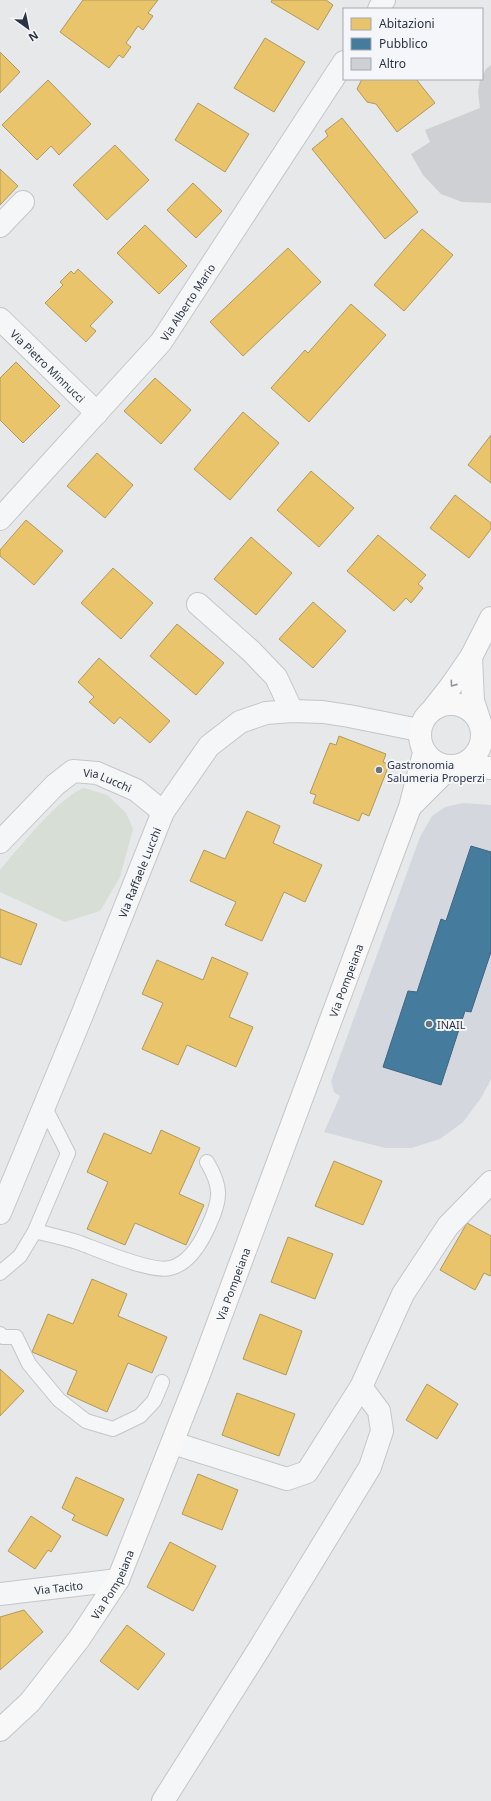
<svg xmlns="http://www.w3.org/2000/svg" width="491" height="1801" font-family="'Noto Sans',sans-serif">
<rect width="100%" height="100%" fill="#e6e8ea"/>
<!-- built -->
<path fill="#d4d7dd" d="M463,803l28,2v274l-10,19 -18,24 -23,17 -29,9h-26l-61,-16 16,-36 -6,-4 -3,-11 89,-244 12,-21 13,-9z"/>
<!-- green -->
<path fill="#d6ded6" d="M84,788l23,7 19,18 7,16 -13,48 -20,34 -35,11 -65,-30v-22c18,-21 60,-74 84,-82z"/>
<!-- homes -->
<path fill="#e9c46a" stroke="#b0995f" d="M83,0h75l-10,13 5,3 -10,14 -5,-4 -12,17 5,4 -8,11 -4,-3 -10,13 -49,-36z
M272,0h54l7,5 -15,25 -47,-28z
M265,38l40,24 -31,50 -40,-24z
M0,52l20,20 -20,21z
M362,79h54l19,24 -38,29 -21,-28 -9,-2 -10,-13z
M48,80l43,44 -32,31 -8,-9 -14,14 -35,-35z
M198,103l51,31 -24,38 -50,-32z
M342,118l76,94 -33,27 -73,-90 16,-13 -3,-5z
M115,145l34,35 -42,40 -34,-35z
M0,169l18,17 -18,19z
M193,183l29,28 -26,27 -29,-28z
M145,225l42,41 -28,28 -42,-41z
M422,229l31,26 -49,56 -30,-26z
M288,248l33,34 -78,74 -33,-34z
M78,269l35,33 -23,24 6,5 -10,11 -41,-39 18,-18 -3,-3 11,-11 3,3z
M351,304l35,31 -77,87 -38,-34 34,-38 3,3z
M16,362l44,44 -37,37 -23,-23v-42z
M155,378l36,32 -30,34 -37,-33z
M243,412l36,31 -49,57 -36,-31z
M491,435v48l-23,-18z
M97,453l36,32 -28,33 -38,-32z
M311,471l43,37 -35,39 -42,-37z
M455,495l36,28v6l-22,29 -39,-30z
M26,520l37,31 -29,34 -34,-29v-6z
M378,535l48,40 -8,9 5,4 -12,15 -5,-5 -12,13 -47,-40z
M251,537l41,36 -36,42 -42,-36z
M113,568l40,35 -32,36 -40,-36z
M313,602l33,29 -33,37 -34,-29z
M177,624l47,39 -28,32 -46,-39z
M99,658l71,63 -20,22 -30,-26 -6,7 -25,-22 5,-5 -16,-15z
M339,736l47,18 -3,8 6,3 -20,51 -7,-3 -3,8 -46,-18 3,-8 -6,-2 20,-50 6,2z
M247,811l33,15 -7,17 49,22 -17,37 -21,-10 -22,49 -37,-16 11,-23 -46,-21 14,-31 21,9z
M0,909l37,15 -16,41 -21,-8z
M212,957l36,16 -19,44 24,10 -17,40 -49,-22 -9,20 -36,-16 21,-46 -21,-9 15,-34 46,20z
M161,1130l39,18 -21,46 25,11 -18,40 -51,-22 -10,22 -38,-16 21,-47 -21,-10 17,-39 47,21z
M334,1161l48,20 -19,44 -48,-19z
M467,1223l24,13v38l-1,2 -6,-3 -9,17 -35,-20z
M288,1237l45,17 -18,45 -44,-17z
M92,1279l35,15 -9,22 49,21 -15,36 -24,-10 -21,49 -40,-18 10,-23 -45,-19 16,-38 25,10z
M260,1314l42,17 -16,44 -43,-16z
M0,1369l24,22 -24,25z
M427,1384l31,20 -21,35 -31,-19z
M237,1393l58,21 -16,42 -57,-21z
M198,1474l40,16 -16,40 -40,-16z
M76,1477l48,22 -17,37 -35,-16 3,-5 -13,-7z
M31,1516l30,20 -10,16 -3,-2 -13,19 -27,-18z
M170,1542l46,24 -23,45 -46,-24z
M24,1610l19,22 -43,38v-53z
M127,1625l38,29 -27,36 -38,-29z"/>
<!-- public -->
<path fill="#457b9d" stroke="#3d6683" d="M471,846l20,6v100l-20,60 -6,-1 -24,74 -58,-18 25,-76 9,1 24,-73 5,2z"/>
<!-- building -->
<path fill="#ced0d3" d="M491,65v138l-29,-1 -21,-8 -18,-19 -12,-21 19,-12 -5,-12 55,-22 -2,-16 2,-12 6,-11z"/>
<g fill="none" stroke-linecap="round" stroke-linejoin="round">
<defs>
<path id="service" d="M35,1231c15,4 30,7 45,12 19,7 72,30 90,25 19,-4 32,-27 39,-43 12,-26 13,-38 -2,-63
M0,1273l20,-17 15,-25 33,-78 -24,-47
M0,1334l3,3h13l13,27 30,36 27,21 27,8 27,-13 14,-15 8,-19"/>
<g id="minor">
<path d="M0,226l23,-24"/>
<path id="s1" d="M0,319l97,94"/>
<path d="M198,604l53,47 25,26 16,34"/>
<path id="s2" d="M0,842l55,-57 18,-14 24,2 39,17 27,22"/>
<path id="s3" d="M0,1213l82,-198 81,-203 46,-66 31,-24 26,-9 26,-2 31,1 26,4 70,14"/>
<path d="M173,1443l114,36 20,-7 54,-85 42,-93 45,-68 43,-44"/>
<path id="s4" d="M0,1594l118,-14"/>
<path d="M163,1801l96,-152 111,-182 12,-36 -3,-20 -18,-24"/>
</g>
<g id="tertiary">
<path d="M379,9l5,-9"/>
<path id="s5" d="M0,519l161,-177 183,-280"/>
</g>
<g id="secondary">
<path d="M471,657l2,44 7,21"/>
<circle cx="451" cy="735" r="31"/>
<path d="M433,709l18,-23 20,-29 20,-39"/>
<path d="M462,765l29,3"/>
<path d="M411,806l39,-39"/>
<path id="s6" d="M0,1730l30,-28 49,-63 39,-59 80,-203 212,-570 14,-54"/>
</g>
</defs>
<!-- service casing -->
<use href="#service" stroke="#c4c6c8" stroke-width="16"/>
<!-- minor casing -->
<use href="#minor" stroke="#c4c6c8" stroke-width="24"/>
<!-- tertiary casing -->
<use href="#tertiary" stroke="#c4c6c8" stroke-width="24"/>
<!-- secondary casing -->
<use href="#secondary" stroke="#c4c6c8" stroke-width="24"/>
<!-- service -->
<use href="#service" stroke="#f5f6f7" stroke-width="14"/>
<!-- minor -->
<use href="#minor" stroke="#f5f6f7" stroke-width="22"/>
<!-- tertiary -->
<use href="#tertiary" stroke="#f5f6f7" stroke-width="22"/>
<!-- secondary -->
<use href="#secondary" stroke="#f8f8f8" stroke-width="22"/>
</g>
<!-- one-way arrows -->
<defs><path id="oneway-chevron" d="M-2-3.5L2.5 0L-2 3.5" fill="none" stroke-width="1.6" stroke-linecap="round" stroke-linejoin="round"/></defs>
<use stroke="#92969e" href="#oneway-chevron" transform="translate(453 684) rotate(125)"/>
<!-- markers -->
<g fill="#6c737f" stroke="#f4f6f9" stroke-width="1.5">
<circle cx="379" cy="770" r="4"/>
<circle cx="429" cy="1024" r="4"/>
</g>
<g text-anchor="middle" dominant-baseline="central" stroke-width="4" stroke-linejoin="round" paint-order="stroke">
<!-- street labels -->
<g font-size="11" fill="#2b3445" stroke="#f4f6f9">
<text stroke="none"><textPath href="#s5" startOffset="287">Via Alberto Mario</textPath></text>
<text stroke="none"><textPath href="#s1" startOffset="67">Via Pietro Minnucci</textPath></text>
<text stroke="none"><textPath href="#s2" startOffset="138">Via Lucchi</textPath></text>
<text stroke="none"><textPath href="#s3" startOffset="368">Via Raffaele Lucchi</textPath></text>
<text stroke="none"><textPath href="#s6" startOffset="833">Via Pompeiana</textPath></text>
<text stroke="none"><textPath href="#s6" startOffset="509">Via Pompeiana</textPath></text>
<text stroke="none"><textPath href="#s6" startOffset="185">Via Pompeiana</textPath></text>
<text stroke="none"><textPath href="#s4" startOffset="59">Via Tacito</textPath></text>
</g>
<!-- poi labels -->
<g font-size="11" fill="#2b3445" stroke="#f4f6f9" text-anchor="start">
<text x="387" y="764">Gastronomia<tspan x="387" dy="13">Salumeria Properzi</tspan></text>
<text x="437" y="1024">INAIL</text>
</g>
</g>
<!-- legend -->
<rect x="343" y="8" width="140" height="72" fill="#f4f6f9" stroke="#a4a8b1"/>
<rect x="351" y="18" width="20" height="12" fill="#e9c46a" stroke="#a4a8b1"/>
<text x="379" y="28" font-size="12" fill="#2b3445">Abitazioni</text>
<rect x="351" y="38" width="20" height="12" fill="#457b9d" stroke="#a4a8b1"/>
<text x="379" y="48" font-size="12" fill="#2b3445">Pubblico</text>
<rect x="351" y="58" width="20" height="12" fill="#ced0d3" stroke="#a4a8b1"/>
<text x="379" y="68" font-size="12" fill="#2b3445">Altro</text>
<!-- north arrow -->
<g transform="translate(28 28) rotate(147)" stroke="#f4f6f9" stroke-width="3" paint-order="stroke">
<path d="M0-3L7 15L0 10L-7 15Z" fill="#2b3445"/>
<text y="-6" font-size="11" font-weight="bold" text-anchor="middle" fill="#2b3445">N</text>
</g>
</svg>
